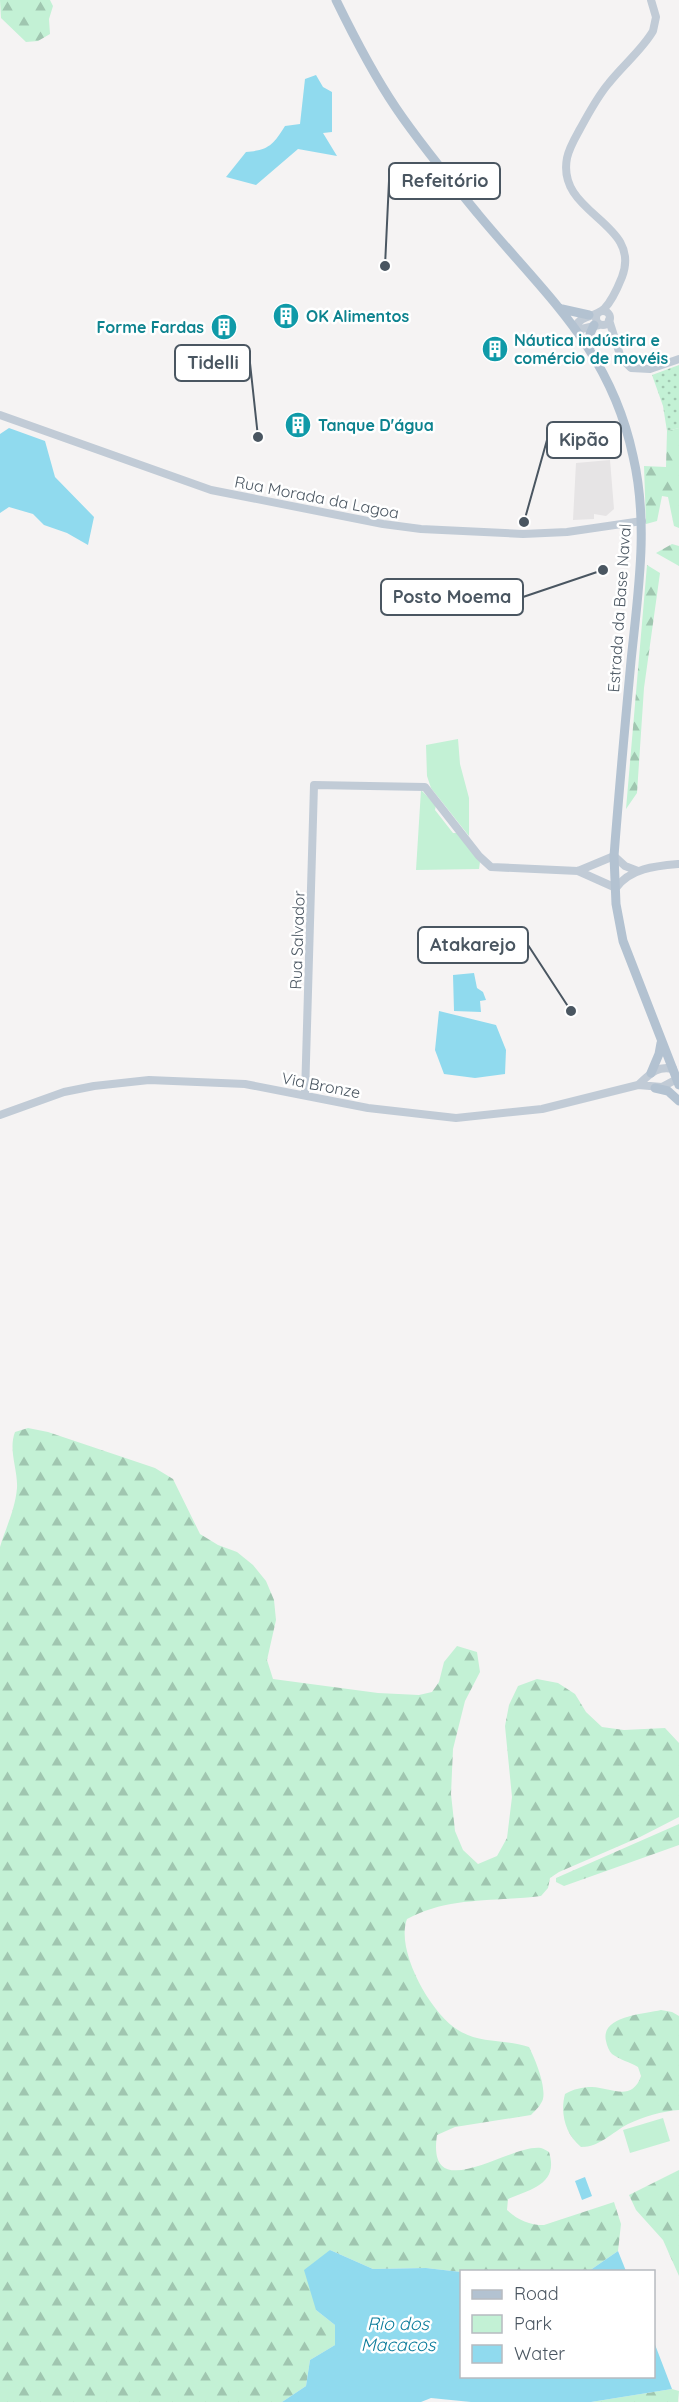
<svg xmlns="http://www.w3.org/2000/svg" width="679" height="2402" font-family="Quicksand,sans-serif">
<defs>
<pattern id="grass-dots" width="8" height="8" patternUnits="userSpaceOnUse" patternTransform="scale(1.5)"><rect width="8" height="8" fill="#c3f1d5"/><path d="M2 2h.1M6 6h.1" fill="none" stroke="#a0c6b0" stroke-width="1.8" stroke-linecap="round"/></pattern>
<pattern id="forest-firs" width="22" height="20" patternUnits="userSpaceOnUse" patternTransform="scale(1.5)"><rect width="22" height="20" fill="#c3f1d5"/><path d="M5 1l3.5 6h-7zM16 11l3.5 6h-7z" fill="#a0c6b0"/></pattern>
</defs>
<rect width="100%" height="100%" fill="#f5f3f3"/>
<!-- education -->
<path fill="#e6e4e5" d="M610,460l4,49 -8,7 -12,-2v5l-21,1 3,-57z"/>
<!-- grass -->
<path fill="url(#grass-dots)" d="M679,365v63l-12,3 -4,-25 -11,-31z"/>
<!-- forest -->
<path fill="url(#forest-firs)" d="M0,0h50l3,6 -4,13 1,15 -12,7 -12,1 -25,-24z
M679,428v100l-5,-2 -6,-29 -6,-1 -5,25 -11,3 -2,-58 22,1 1,-36z
M672,544l7,2v20l-23,-13z
M647,565l13,8 -16,115 -7,105 -11,16z
M28,1428l20,4 107,36 18,11 27,55 18,11 19,7 16,13 13,16 8,19 2,20 -9,40 6,19 105,14 41,2 13,-3 7,-10 5,-20 13,-16 20,6 3,20 -15,29 -12,48 -2,45 4,37 8,19 15,14 19,-8 10,-18 5,-41 -7,-71 4,-21 9,-19 19,-7 21,4 17,11 11,18 16,15 22,3 41,-2 14,15v74l-39,20 -81,35 -9,6 -2,10 -7,8c-46,6 -92,0 -134,23 -12,31 24,95 51,111 22,14 47,9 71,17 6,12 17,38 14,52 -2,6 -7,11 -12,16l-76,12 -18,8c-11,74 74,8 104,13 3,1 5,2 8,4 10,32 -18,37 -41,47l-1,11c11,10 22,15 37,15l70,-23 7,22 -3,27 -29,20 -128,1 -35,-4 -53,1 -43,-19 -14,60 19,15v20l-25,15 -4,26 -24,16h-282v-855c6,-20 15,-37 17,-59 1,-19 -9,-38 -2,-56z
M679,1824v21l-115,41 -8,-4v-4z
M661,2010l11,2 7,4v94c-17,1 -36,7 -51,14 -17,9 -28,23 -47,23 -16,-13 -21,-34 -16,-53 9,-5 17,-7 27,-7 20,1 40,15 49,-11l-3,-9c-8,-5 -18,-7 -26,-13 -3,-3 -5,-8 -6,-13 -6,-25 38,-27 55,-31z
M679,2170v106l-16,-36 -27,-30 -7,-15z
M672,2389l7,2 -1,11h-87z"/>
<!-- park -->
<path fill="#c3f1d5" d="M458,739l2,25 9,34v38l-38,-48 -4,-12 -1,-31z
M421,790l15,15 -1,5 18,23h4l23,29 -1,7 -63,1z
M663,2118l7,23 -40,12 -7,-23z"/>
<!-- water -->
<path fill="#90daee" d="M316,75l7,12 9,5v40l-9,1 14,23 -39,-7 -42,36 -30,-8 20,-25c23,-2 27,-7 39,-26l15,-2 5,-45z
M9,428l36,13 10,36 39,40 -6,28 -21,-12 -23,-8 -11,-11 -24,-7 -9,6v-79z
M474,973l3,15 6,4 3,8 -6,1 1,11 -27,-1 -1,-36z
M439,1011l57,14 10,25 -1,24 -30,4 -31,-4 -9,-24z
M585,2177l7,19 -10,4 -7,-19z
M330,2250l43,19 53,-1 35,4 1,104h192v-34l18,47 -81,13h-120l-40,-4 -10,4h-139l24,-16 4,-26 25,-15v-20l-19,-15 -12,-40z
M618,2251l8,20h-37z"/>
<g fill="none" stroke-linecap="round" stroke-linejoin="round">
<!-- secondary -->
<path stroke="#c1cbd6" stroke-width="8" d="M596 318a7 7 0 1 1 14 0a7 7 0 1 1-14 0Z
M609,320l12,38 10,10 19,1 29,-10
M575,327c7,-13 19,-9 29,-18 8,-8 14,-22 18,-32 21,-55 -66,-62 -55,-119 2,-10 8,-20 13,-29 9,-16 17,-32 29,-46 14,-18 33,-33 44,-52l3,-14 -5,-17
M577,330l22,-5
M0,415l211,75 172,34 38,5 102,5 44,-2 75,-11
M578,871l38,17c14,-20 40,-22 63,-24
M638,1085c11,-10 19,-20 35,-16
M305,1095l9,-310 111,2 54,69 12,11 87,4 36,-15 11,10 13,5
M0,1115l64,-23 30,-6 55,-6 96,4 123,24 88,10 86,-9 96,-24 24,2 15,-8"/>
<!-- primary -->
<path stroke="#b3c2d1" stroke-width="9" d="M336,0c18,37 37,74 60,108 25,37 54,72 82,106 67,81 132,134 155,242 16,68 5,136 -2,205 -6,64 -12,130 -17,195l2,48 7,37 56,144
M562,309l27,6
M590,348v-14l4,-9
M651,1073l8,-19 2,-11
M655,1088l13,3 11,10"/>
</g>
<!-- icons -->
<defs>
<symbol id="building-disc" viewBox="-11 -11 22 22"><circle r="9.5" fill="#0f9aa8" stroke="#fff"/><path d="M-4-6H4V6H1V3H-1V6H-4ZM-2.5-4.3h1.7v1.8h-1.7ZM.8-4.3h1.7v1.8H.8ZM-2.5-1h1.7V.8h-1.7ZM.8-1h1.7V.8H.8Z" fill="#fff"/></symbol>
</defs>
<g fill-rule="evenodd">
<use href="#building-disc" x="271" y="301" width="30" height="30"/>
<use href="#building-disc" x="209" y="312" width="30" height="30"/>
<use href="#building-disc" x="480" y="334" width="30" height="30"/>
<use href="#building-disc" x="283" y="410" width="30" height="30"/>
</g>
<g text-anchor="middle" dominant-baseline="central" stroke-width="5" stroke-linejoin="round" paint-order="stroke">
<!-- culture labels -->
<g font-size="16" font-weight="bold" fill="#0d838f" stroke="#fff" text-anchor="start">
<text x="306" y="316">OK Alimentos</text>
<text x="204" y="327" text-anchor="end">Forme Fardas</text>
<text x="514" y="340">Náutica indústira e<tspan x="514" dy="18">comércio de movéis</tspan></text>
<text x="318" y="425">Tanque D'água</text>
</g>
<!-- street labels -->
<g font-size="16" fill="#4a5661" stroke="#fff">
<text transform="translate(317 497) rotate(11)">Rua Morada da Lagoa</text>
<text transform="translate(619 608) rotate(-86)">Estrada da Base Naval</text>
<text transform="translate(297 940) rotate(-88)">Rua Salvador</text>
<text transform="translate(321 1085) rotate(11)">Via Bronze</text>
</g>
<!-- water labels -->
<g font-size="18" font-style="italic" fill="#0c7c9b" stroke="#fff">
<text x="398" y="2323">Rio dos<tspan x="398" dy="21">Macacos</tspan></text>
</g>
</g>
<!-- callouts -->
<path fill="none" stroke="#4a5661" stroke-width="2" d="M385 266L389 181M258 437L250 363M524 522L547 440M603 570L523 597M571 1011L528 945"/>
<g fill="#4a5661" stroke="#fff" stroke-width="2">
<circle cx="385" cy="266" r="6"/>
<circle cx="258" cy="437" r="6"/>
<circle cx="524" cy="522" r="6"/>
<circle cx="603" cy="570" r="6"/>
<circle cx="571" cy="1011" r="6"/>
</g>
<g fill="#fff" stroke="#4a5661" stroke-width="2">
<rect x="389" y="163" width="111" height="36" rx="6"/>
<rect x="175" y="345" width="75" height="36" rx="6"/>
<rect x="547" y="422" width="74" height="36" rx="6"/>
<rect x="381" y="579" width="142" height="36" rx="6"/>
<rect x="418" y="927" width="110" height="36" rx="6"/>
</g>
<g font-size="18" text-anchor="middle" font-weight="bold" fill="#4a5661">
<text x="445" y="187">Refeitório</text>
<text x="213" y="369">Tidelli</text>
<text x="584" y="446">Kipão</text>
<text x="452" y="603">Posto Moema</text>
<text x="473" y="951">Atakarejo</text>
</g>
<!-- legend -->
<rect x="460" y="2270" width="195" height="108" fill="#ffffff" stroke="#b7bbc0" stroke-width="1.5"/>
<rect x="472" y="2290" width="30" height="9" fill="#b3c2d1" stroke="#b7bbc0" stroke-width="1.5"/>
<text x="514" y="2300" font-size="18" fill="#4a5661">Road</text>
<rect x="472" y="2315" width="30" height="18" fill="#c3f1d5" stroke="#b7bbc0" stroke-width="1.5"/>
<text x="514" y="2330" font-size="18" fill="#4a5661">Park</text>
<rect x="472" y="2345" width="30" height="18" fill="#90daee" stroke="#b7bbc0" stroke-width="1.5"/>
<text x="514" y="2360" font-size="18" fill="#4a5661">Water</text>
</svg>
